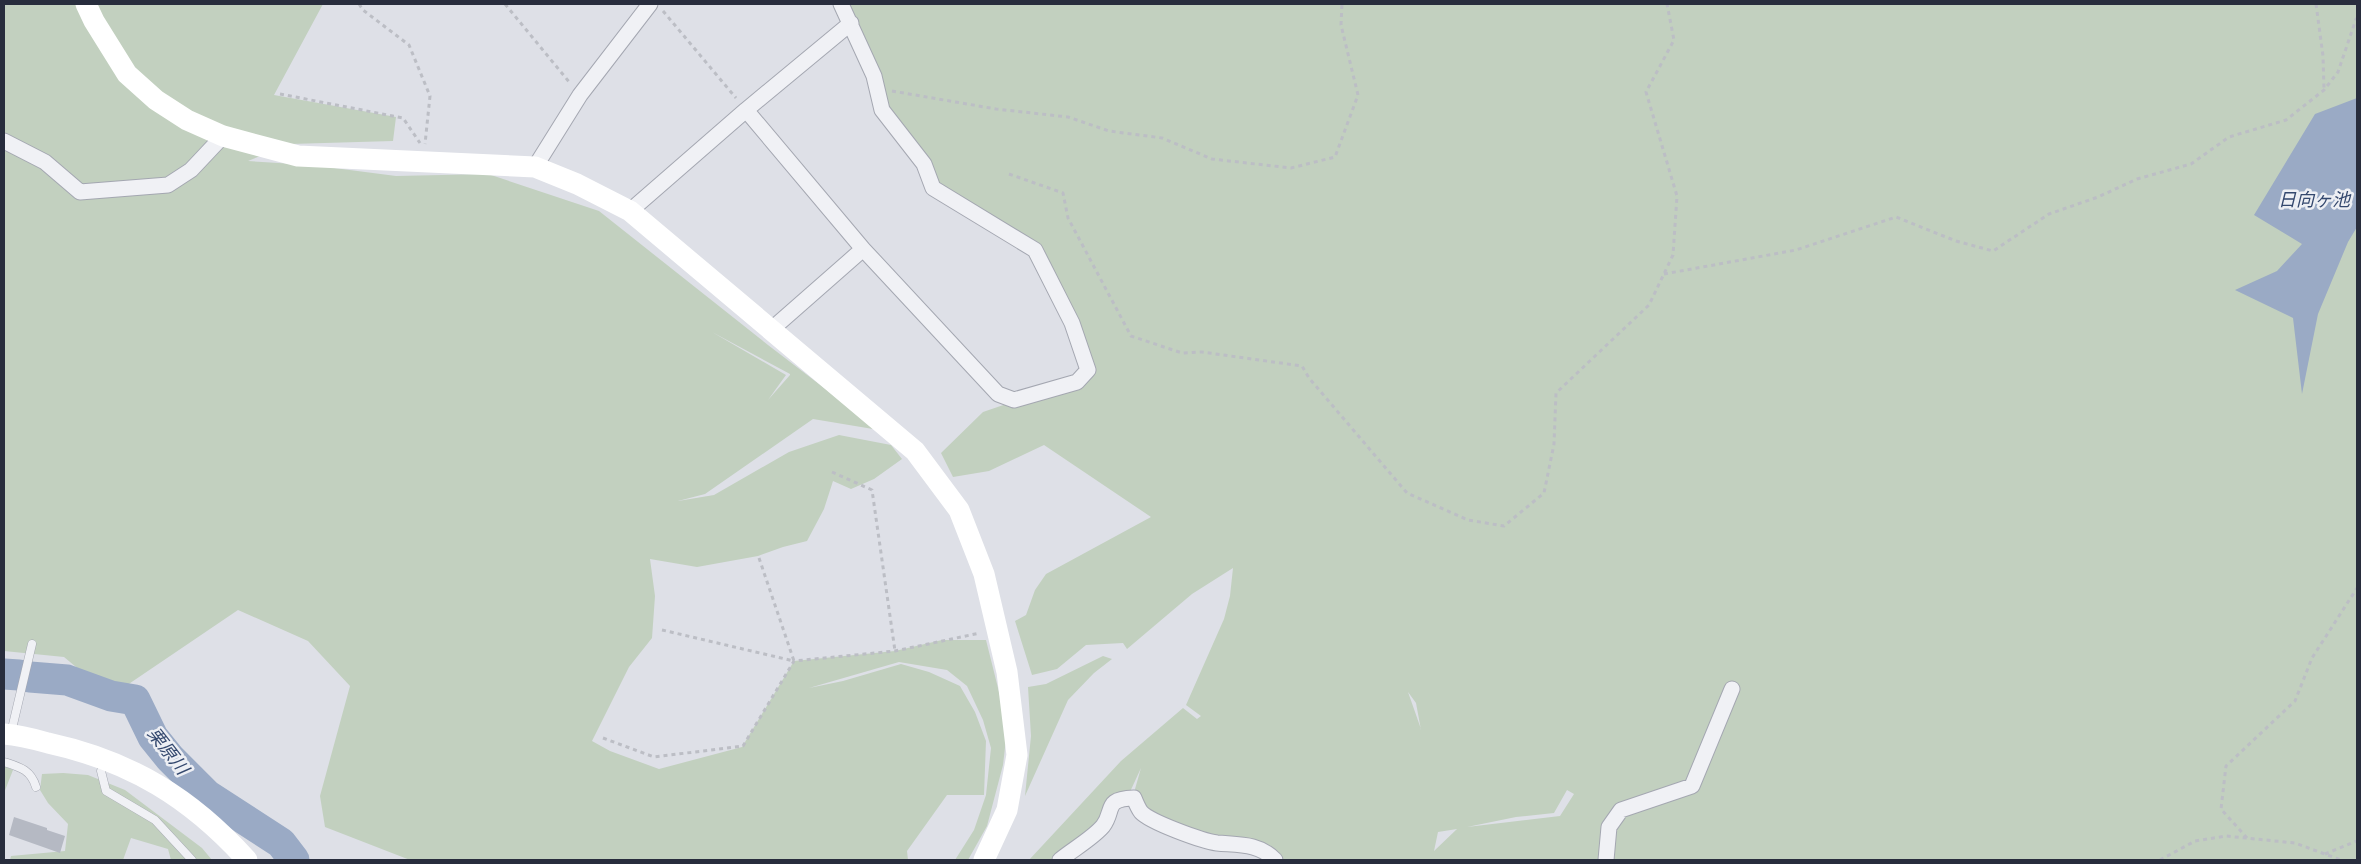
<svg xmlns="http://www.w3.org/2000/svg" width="2361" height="864" font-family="Montserrat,'Noto Sans JP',sans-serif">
<rect width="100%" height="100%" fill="#dee0e7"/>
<!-- green -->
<path fill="#c2d0bf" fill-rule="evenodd" d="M4,4h319l-49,91 122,22 -3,24 -103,3 -42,17 63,4 85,11 92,-2 111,37 169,134 111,85 -66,-11 -108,75 -27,7 36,-6 75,-43 50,-17 52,10 11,14 -28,20 -23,10 -18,-8 -9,28 -17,32 -24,6 -25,9 -61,11 -47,-8 5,37 -3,42 -23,29 -37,74 18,10 49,18 83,-22 52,-86 101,-10 47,-11h44l14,56 6,43 -3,26 -16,61 -19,34h-13l19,-30 12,-35 5,-47 -8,-28 -16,-34 -20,-16 -48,-8 -90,26 34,-7 58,-17 28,8 31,14 15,26 11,29 -2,54h-37l-40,56 1,9h-498l-85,-33 -5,-31 30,-110 -42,-45 -70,-31 -127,86 -47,-39 -60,-6zM712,332l78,42v1l-22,25 18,-25z
M846,4h1511v856h-1087l-130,-49 -5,-22 6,-21 -12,26 -29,33 -40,33h-31l92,-99 62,-53 14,11 4,-3 -15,-11 38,-86 6,-23 3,-28 -41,26 -65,55 -4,-6 -37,2 -29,24 -25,6 -17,-54 11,-6 9,-25 11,-16 105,-57 -107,-72 -55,26 -36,6 -12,-24 42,-41 107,-37 -55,-125 -97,-63 -51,-78zM1408,692l8,11 5,27v-1zM1567,790l7,4 -14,22 -93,11 49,-10 38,-4zM1457,829l-23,22 4,-19z
M1103,656l9,3 -18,14 -26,27 -43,96 6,-60 -3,-49 18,-3z
M4,766l9,4 -9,23z
M63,773l25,2 37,15 77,58 10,12h-41l-3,-11 -37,-11 -8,22h-113l1,-4 54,-5 3,-27 -20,-21 -8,-13 2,-16z"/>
<!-- water -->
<path fill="#9aaac5" d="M2357,98v129l-9,15 -30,72 -16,80 -9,-76 -58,-28 42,-19 25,-27 -48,-29 61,-101z"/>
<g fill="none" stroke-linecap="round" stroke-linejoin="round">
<!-- river -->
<path stroke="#9aaac5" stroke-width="31" d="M4,674l15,1
M30,677l37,3 44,16 24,4 18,37 17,21 37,37 74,48 13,17"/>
</g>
<!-- building -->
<path fill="#b5b9c3" d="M14,817l33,11v2l18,6 -5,17 -51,-18z"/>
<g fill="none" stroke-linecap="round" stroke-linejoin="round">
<defs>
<path id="lane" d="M11,733l21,-89
M105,761l-4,10 5,20 49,29 37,40
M4,762c16,5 27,8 32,25"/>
<path id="street" d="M746,110l117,139 135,145 16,6 63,-18 11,-12 -16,-47 -37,-73 -102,-62 -9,-24 -42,-54 -8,-34 -33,-72
M4,141l41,21 35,30 88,-7 23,-15 32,-34
M535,167l45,-72 70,-91
M630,211l116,-101 105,-87
M772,329l91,-80
M1060,860c12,-10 33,-22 43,-34 12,-16 0,-27 31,-28 2,5 4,10 7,14 9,10 61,29 76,31 21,2 42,0 58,17
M1606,860l3,-33 12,-17 71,-24 40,-97"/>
</defs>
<!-- lane casing -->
<use href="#lane" stroke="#a4a7b1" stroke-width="9"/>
<!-- street casing -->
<use href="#street" stroke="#a4a7b1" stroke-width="17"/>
<!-- path -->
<path stroke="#bcbec5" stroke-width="3" stroke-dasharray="4 4" stroke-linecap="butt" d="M359,4l4,6 46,35 21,51 -5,48
M505,4l65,79
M2316,4l7,52 1,33
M663,11l73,87
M892,91l104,18 72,8 41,14 53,7 50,21 79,9 44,-11 23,-62 -17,-70 1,-21
M280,94l123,24 17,25
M1009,174l54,19 5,25 63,118 51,17 20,-1 100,14 7,12 98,115 61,27 36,6 40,-33 10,-49 2,-51 93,-88 24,-50 4,-59 -31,-104 28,-52 -7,-36
M1664,274l132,-24 100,-33 60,24 37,10 56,-37 49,-17 39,-18 54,-15 38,-27 57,-17 38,-30 14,-18 18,-53 1,1
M832,472l40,18 23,161
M759,558l35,103
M662,630l132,31
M603,738l51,19 89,-11 51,-85 101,-10 85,-18
M2247,838l-26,-29 5,-43 69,-65 17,-43 45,-70
M2325,854l32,-13
M2160,860l35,-19 31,-5 69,7 46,17"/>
<!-- lane -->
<use href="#lane" stroke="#f0f1f5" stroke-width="8"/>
<!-- street -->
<use href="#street" stroke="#f0f1f5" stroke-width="15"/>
<!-- secondary -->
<path stroke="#fff" stroke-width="21" d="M86,4l8,17 33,53 29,26 31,20 36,16 75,20 237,11 42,17 53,27 285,240 44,59 25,64 23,98 10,83 -10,55 -23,50
M4,734c15,1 30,5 44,9 83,18 143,55 199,117"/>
</g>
<g text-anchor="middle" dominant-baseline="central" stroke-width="5" stroke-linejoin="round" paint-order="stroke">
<!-- water labels -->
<g font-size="18" font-style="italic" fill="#34486e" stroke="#edeff4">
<text x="2314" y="200">日向ヶ池</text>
<text transform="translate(168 751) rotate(52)">栗原川</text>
</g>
</g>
<!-- border -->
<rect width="2361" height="864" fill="none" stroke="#282d3d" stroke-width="10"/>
</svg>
